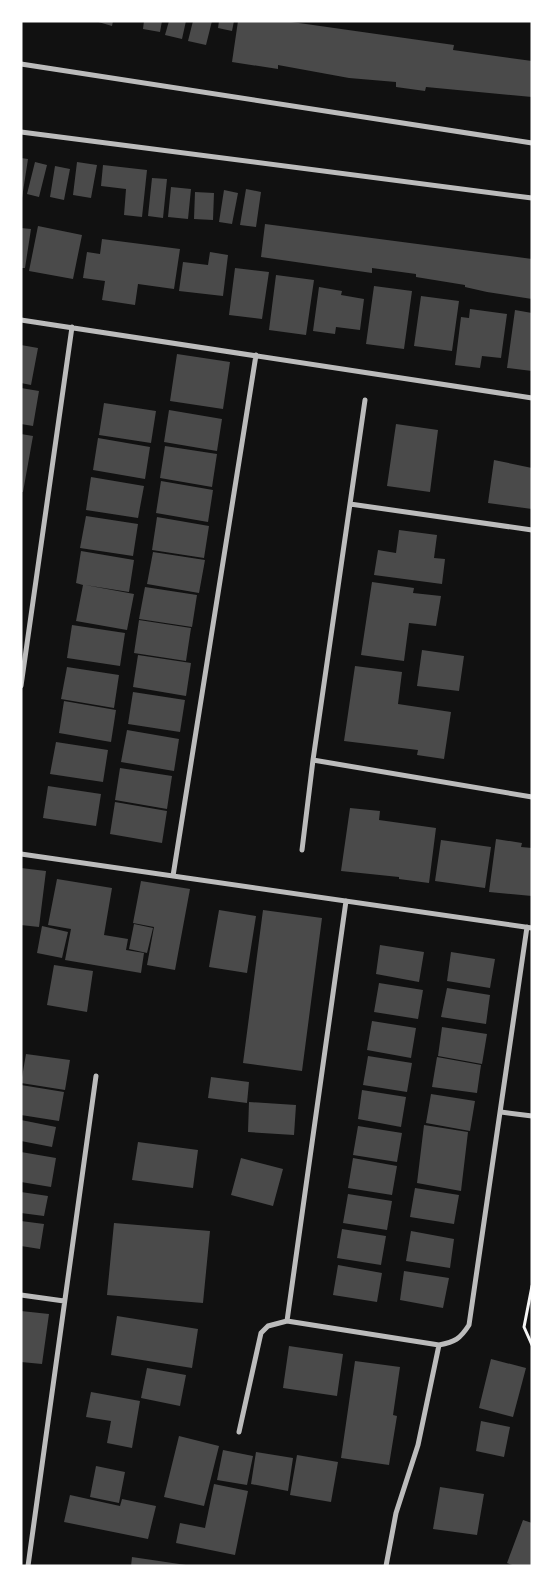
<svg xmlns="http://www.w3.org/2000/svg" width="553" height="1587" font-family="Inter,sans-serif">
<rect width="100%" height="100%" fill="#111"/>
<!-- building -->
<path fill="#4a4a4a" d="M95,21h18l-1,5z
M144,21h18l-2,11 -17,-3z
M169,21h17l-4,18 -17,-4z
M193,21h19l-6,24 -18,-4z
M219,21h15l-2,10 -14,-3z
M238,21h46l22,3 148,21 -1,5 79,11v36l-106,-10 -1,4 -29,-4v-5l-47,-4 -71,-13v4l-46,-7z
M21,158l7,1 -6,39h-1z
M35,162l12,3 -8,32 -12,-3z
M77,162l20,3 -6,33 -18,-3z
M103,165l44,5 -5,47 -18,-2 2,-26 -25,-3z
M55,166l15,3 -6,31 -14,-3z
M152,178l15,1 -4,39 -15,-2z
M171,187l20,2 -3,30 -20,-2z
M246,189l15,3 -5,35 -16,-2z
M224,190l14,3 -6,31 -13,-2z
M195,192l19,1 -1,27 -19,-1z
M265,224l267,35v40l-45,-7 -22,-5v-2l-49,-8v-3l-44,-6v5l-111,-16z
M38,226l44,9 -9,44 -44,-8z
M21,228l10,1 -6,39h-4z
M102,239l78,10 -6,40 -36,-5 -3,21 -33,-5 3,-19 -22,-3 4,-26 13,2z
M210,252l18,3 -5,41 -44,-5 4,-29 25,3z
M235,268l34,4 -7,47 -33,-4z
M276,275l38,5 -8,55 -37,-5z
M374,286l38,5 -8,58 -38,-5z
M319,287l23,4 -1,4 23,4 -4,31 -24,-3 -1,7 -22,-3z
M421,296l38,5 -7,50 -38,-5z
M470,309l37,5 -6,44 -19,-2 -2,12 -25,-3 6,-48 8,1z
M515,310l17,3v58l-25,-3z
M21,345l17,3 -7,37 -10,-2z
M177,354l53,8 -7,47 -53,-8z
M21,388l18,3 -6,35 -12,-2z
M104,403l52,8 -5,32 -52,-8z
M169,410l53,9 -5,32 -53,-9z
M396,424l42,6 -8,62 -43,-6z
M21,434l12,2 -10,56h-2z
M98,438l52,9 -5,32 -52,-9z
M165,446l52,8 -5,33 -52,-9z
M494,460l38,8v41l-44,-6z
M91,477l53,9 -6,32 -52,-8z
M161,481l52,9 -5,32 -52,-9z
M86,516l52,8 -5,32 -53,-8z
M157,517l52,9 -5,32 -52,-8z
M399,530l38,5 -3,23 11,1 -3,25 -68,-9 4,-25 18,3z
M81,551l53,9 -5,32 -44,-7 49,9 -7,36 -51,-9 7,-36 -7,-2z
M153,552l52,8 -6,33 -52,-9z
M372,582l42,6 -1,5 28,3 -5,30 -27,-3 -5,38 -43,-6z
M145,587l52,8 -5,32 -53,-8z
M139,620l52,8 -5,33 -52,-8z
M72,625l53,8 -5,33 -53,-8z
M422,650l42,6 -5,35 -42,-5z
M138,655l53,8 -5,33 -53,-9z
M355,666l47,6 -4,32 53,8 -7,47 -27,-4 1,-5 -74,-9z
M67,667l52,8 -5,33 -53,-9z
M133,692l52,8 -5,32 -52,-8z
M64,701l52,9 -5,32 -52,-9z
M127,730l52,9 -5,32 -53,-9z
M56,742l52,8 -5,32 -53,-8z
M120,768l52,8 -5,33 -52,-9z
M48,786l53,8 -5,32 -53,-8z
M115,802l52,9 -5,32 -52,-9z
M350,808l30,3 -1,9 57,8 -7,55 -30,-4v-2l-58,-6z
M496,839l26,4 -1,4 11,1v48l-43,-4z
M441,840l50,7 -6,41 -50,-7z
M21,868l25,3 -7,56 -18,-2z
M57,879l55,9 -8,47 24,4 -2,11 18,3 -3,20 -76,-13 6,-31 -23,-4z
M141,881l49,8 -15,81 -28,-5 7,-38 -21,-4z
M219,910l37,6 -9,57 -38,-6z
M263,910l59,8 -20,153 -59,-8z
M134,924l19,4 -6,25 -18,-4z
M42,926l26,6 -6,26 -25,-5z
M380,945l44,7 -5,30 -43,-8z
M451,952l44,7 -5,29 -43,-7z
M54,965l39,6 -6,41 -40,-7z
M379,983l44,7 -5,29 -44,-7z
M447,988l43,7 -4,29 -45,-7z
M372,1021l44,7 -5,30 -44,-8z
M442,1027l45,7 -5,30 -44,-8z
M26,1054l44,6 -5,30 -44,-7z
M368,1056l44,7 -5,29 -44,-7z
M437,1057l44,8 -4,28 -45,-6z
M211,1077l38,5 -2,21 -39,-5z
M21,1085l43,7 -5,29 -38,-6z
M362,1090l44,7 -5,30 -43,-8z
M431,1094l44,7 -5,30 -44,-8z
M249,1102l47,3 -2,30 -46,-3z
M21,1120l35,7 -4,20 -31,-6z
M424,1125l44,7 -7,59 -44,-8z
M358,1126l44,7 -5,29 -44,-7z
M138,1142l60,8 -5,38 -61,-8z
M21,1152l35,6 -5,29 -30,-5z
M241,1158l42,11 -10,37 -42,-11z
M353,1158l44,8 -5,29 -44,-7z
M415,1188l44,7 -5,29 -44,-7z
M21,1192l27,4 -4,20 -23,-3z
M348,1194l44,7 -5,29 -44,-7z
M21,1221l23,3 -4,25 -19,-3z
M114,1223l96,8 -7,72 -96,-8z
M342,1229l44,7 -5,29 -44,-7z
M411,1231l43,8 -4,29 -44,-7z
M338,1265l44,8 -5,29 -44,-7z
M404,1271l45,7 -6,30 -43,-8z
M21,1311l28,3 -7,50 -21,-2z
M117,1316l81,13 -6,39 -81,-13z
M289,1346l54,8 -6,42 -54,-8z
M491,1359l35,9 -13,49 -34,-9z
M355,1361l45,6 -7,48 4,1 -8,49 -48,-7z
M147,1368l39,7 -6,31 -39,-8z
M91,1392l49,9 -8,47 -25,-5 4,-22 -25,-4z
M481,1421l29,6 -6,30 -28,-6z
M179,1436l40,10 -15,60 -40,-9z
M223,1450l30,6 -6,29 -30,-5z
M256,1452l37,6 -5,33 -37,-7z
M297,1455l41,7 -7,40 -41,-7z
M96,1466l29,6 -6,31 -29,-6z
M214,1484l34,7 -13,64 -59,-12 4,-20 25,5z
M440,1487l44,7 -7,41 -44,-6z
M70,1495l50,11 2,-7 34,7 -8,33 -84,-17z
M523,1520l9,3v43h-17l-8,-3z
M132,1557l54,8v1h-55z"/>
<g fill="none" stroke-linecap="round" stroke-linejoin="round">
<!-- path -->
<path stroke="#f5f5f5" stroke-width="3" d="M532,1286l-8,41 8,18"/>
<!-- minor -->
<path stroke="#bcbcbc" stroke-width="5" d="M21,64l511,79
M21,132l511,66
M21,320l511,78
M350,504l182,26
M21,686l51,-359
M313,760l219,37
M302,850l11,-90 52,-360
M21,854l511,74
M173,876l83,-521
M501,1112l31,4
M21,1295l43,6
M287,1321l152,24c16,-3 21,-6 30,-20l58,-398
M239,1432l22,-99 7,-7 19,-5 59,-420
M28,1566l68,-490
M386,1566l10,-53 22,-68 21,-100"/>
</g>
<!-- border -->
<rect width="553" height="1587" fill="none" stroke="#ffffff" stroke-width="45"/>
</svg>
